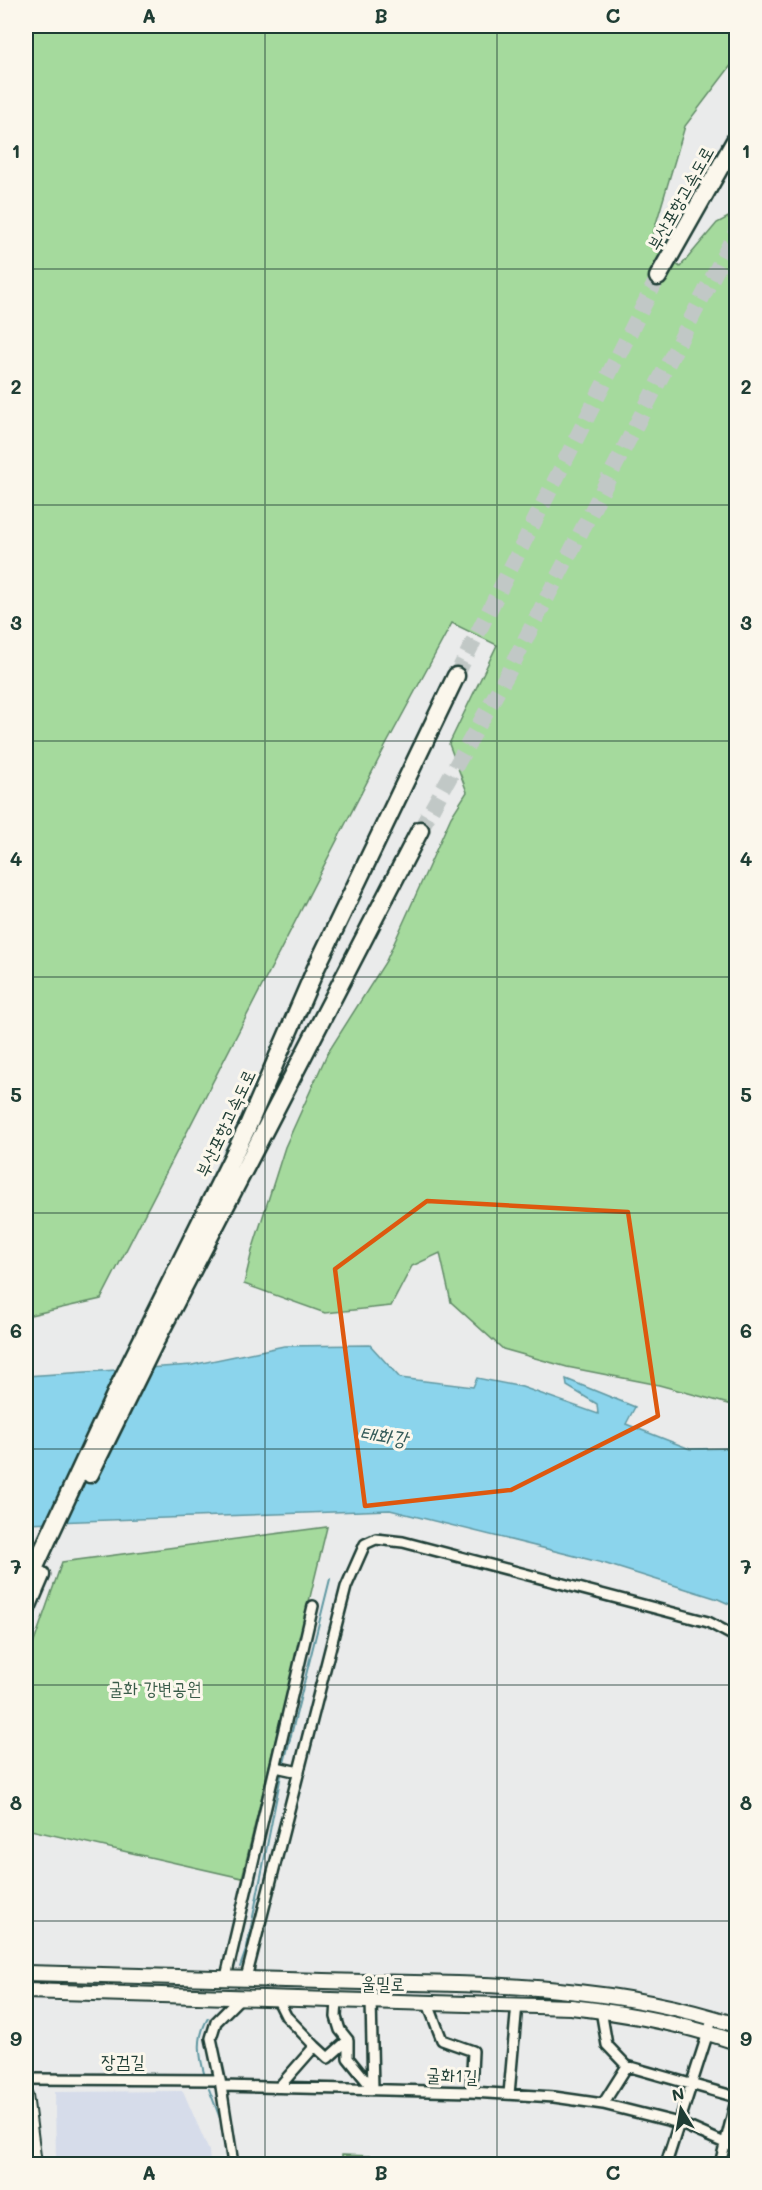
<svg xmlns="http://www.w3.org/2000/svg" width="762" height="2190" font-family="Mali,'Poor Story',sans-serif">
<rect width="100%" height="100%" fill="#eaebeb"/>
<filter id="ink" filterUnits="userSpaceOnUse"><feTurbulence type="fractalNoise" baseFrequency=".0167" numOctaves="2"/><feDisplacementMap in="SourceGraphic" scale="12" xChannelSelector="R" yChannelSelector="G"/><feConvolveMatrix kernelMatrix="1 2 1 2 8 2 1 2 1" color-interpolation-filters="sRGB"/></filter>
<g filter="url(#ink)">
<!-- built -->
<path fill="#d6dcea" d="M183,2091l26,60 1,13h-154l-1,-72z"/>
<!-- green -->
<path fill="#a5da9d" stroke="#628c68" stroke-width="1.5" d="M26,26h710v33l-51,67 -35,118 30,23 37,-44 19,-10v1193l-77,-21 -92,-18 -64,-18 -52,-47 -11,-49 -28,13 -21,40 -66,7 -81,-29 8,-33 33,-104 42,-93 59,-93 65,-144 16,-25 -18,-48 48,-99 -45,-22 -66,122 -285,554 -75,17z
M327,1527l-85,351 -216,-49v-164l36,-103z
M342,2155l31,1v8h-32z"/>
<!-- water -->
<path fill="#8bd4ec" stroke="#6098a2" stroke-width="1.5" d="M370,1345l30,33 73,9 4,-9 45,9 76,27 -1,-10 -30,-18 -1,-7 69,28 -9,17 64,25 46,-1v159l-18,-8 -115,-36 -213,-53 -364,13v-147l166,-11 92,-19z"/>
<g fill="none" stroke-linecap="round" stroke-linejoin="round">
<!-- stream -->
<path stroke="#6098a2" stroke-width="2" d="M284,1763l46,-184
M240,1967l7,-20 34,-172
M205,2077c-6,-22 -9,-39 3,-59
M209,2089l15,40"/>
<!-- highway-tunnel -->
<path stroke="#c1c8c6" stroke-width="16" stroke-dasharray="16 8" stroke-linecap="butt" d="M456,676l202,-399
M420,830l89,-159 227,-439"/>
<defs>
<path id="street" d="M276,1767l23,5
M226,1977l87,-371
M246,1978l100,-391 19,-43 11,-5 27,3 305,80 28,15
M277,1998l9,18 29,30 -36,41
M337,2000l-1,17 4,13 8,10v18l25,31
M371,2000l2,89
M427,2001l15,39 31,11 -2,41
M601,2010l6,35 20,21
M315,2046l13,12 20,-18
M26,2079l194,1
M221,2086l250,6 83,5 49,7 76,19 57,25
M509,2094l8,-90
M603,2104l24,-38 109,31
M233,2164l-13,-84 -9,-42 5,-16 24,-24
M666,2164l47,-147
M720,2164l16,-63"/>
<path id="secondary" d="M26,2095l9,69"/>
<path id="primary" d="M26,1973c112,2 224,6 337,9 125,2 253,3 373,43
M26,1991l545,16c56,6 112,17 165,35"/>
<path id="highway" d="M658,277l78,-138
M90,1474l63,-128 267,-516
M26,1586l95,-204 126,-254 69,-160 140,-292
M26,1610l15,-35"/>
</defs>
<!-- street casing -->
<use href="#street" stroke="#1f3d34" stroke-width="14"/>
<!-- secondary casing -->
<use href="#secondary" stroke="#1f3d34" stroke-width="16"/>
<!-- primary casing -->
<use href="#primary" stroke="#1f3d34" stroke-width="18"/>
<!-- highway casing -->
<use href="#highway" stroke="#1f3d34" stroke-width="21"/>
<!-- street -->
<use href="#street" stroke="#fbf7ec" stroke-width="9"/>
<!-- secondary -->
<use href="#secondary" stroke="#fbf7ec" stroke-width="12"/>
<!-- primary -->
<use href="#primary" stroke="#fbf7ec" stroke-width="14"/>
<!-- highway -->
<use href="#highway" stroke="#fbf7ec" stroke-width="16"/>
</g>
</g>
<!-- marked area -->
<path fill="none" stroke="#de580e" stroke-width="4.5" stroke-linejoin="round" d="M427,1201l201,11 30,204 -147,74 -146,16 -30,-237z"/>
<!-- grid -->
<path fill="none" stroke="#1f3d34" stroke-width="1.5" stroke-opacity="0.55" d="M265,26v2138M497,26v2138M26,269h710M26,505h710M26,741h710M26,977h710M26,1213h710M26,1449h710M26,1685h710M26,1921h710"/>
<g text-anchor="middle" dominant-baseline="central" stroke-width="6" stroke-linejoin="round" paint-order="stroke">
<!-- street labels -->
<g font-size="18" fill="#1f3d34" stroke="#fbf7ec">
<text transform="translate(680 198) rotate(-61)">부산포항고속도로</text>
<text transform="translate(225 1123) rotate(-65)">부산포항고속도로</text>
<text transform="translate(383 1983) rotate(1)">울밀로</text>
<text x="123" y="2061">장검길</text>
<text transform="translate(452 2075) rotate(2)">굴화1길</text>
</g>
<!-- park labels -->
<g font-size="18" fill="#3a5c49" stroke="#fbf7ec">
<text x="155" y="1688">굴화 강변공원</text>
</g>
<!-- water labels -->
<g font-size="20" font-style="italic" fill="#355b59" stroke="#fbf7ec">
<text transform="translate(384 1435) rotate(8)">태화강</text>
</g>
</g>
<!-- margin -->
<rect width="762" height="2190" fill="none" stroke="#fbf7ec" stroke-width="66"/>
<!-- north arrow -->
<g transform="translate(681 2109) rotate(349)" stroke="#fbf7ec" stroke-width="4.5" paint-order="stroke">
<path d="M0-4.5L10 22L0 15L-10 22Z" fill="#1f3d34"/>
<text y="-9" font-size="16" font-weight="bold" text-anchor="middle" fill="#1f3d34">N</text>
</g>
<rect x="33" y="33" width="696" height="2124" fill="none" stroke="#1f3d34" stroke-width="2"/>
<g font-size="20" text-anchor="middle" font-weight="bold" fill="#1f3d34">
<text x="149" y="23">A</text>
<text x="381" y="23">B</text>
<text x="613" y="23">C</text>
<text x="16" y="158">1</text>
<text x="746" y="158">1</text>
<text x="16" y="394">2</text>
<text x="746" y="394">2</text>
<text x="16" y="630">3</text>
<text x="746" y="630">3</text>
<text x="16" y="866">4</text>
<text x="746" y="866">4</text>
<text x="16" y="1102">5</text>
<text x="746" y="1102">5</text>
<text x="16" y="1338">6</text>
<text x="746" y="1338">6</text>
<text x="16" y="1574">7</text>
<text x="746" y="1574">7</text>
<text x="16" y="1810">8</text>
<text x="746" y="1810">8</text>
<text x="16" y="2046">9</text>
<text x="746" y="2046">9</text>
<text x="149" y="2180">A</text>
<text x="381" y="2180">B</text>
<text x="613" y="2180">C</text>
</g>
</svg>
